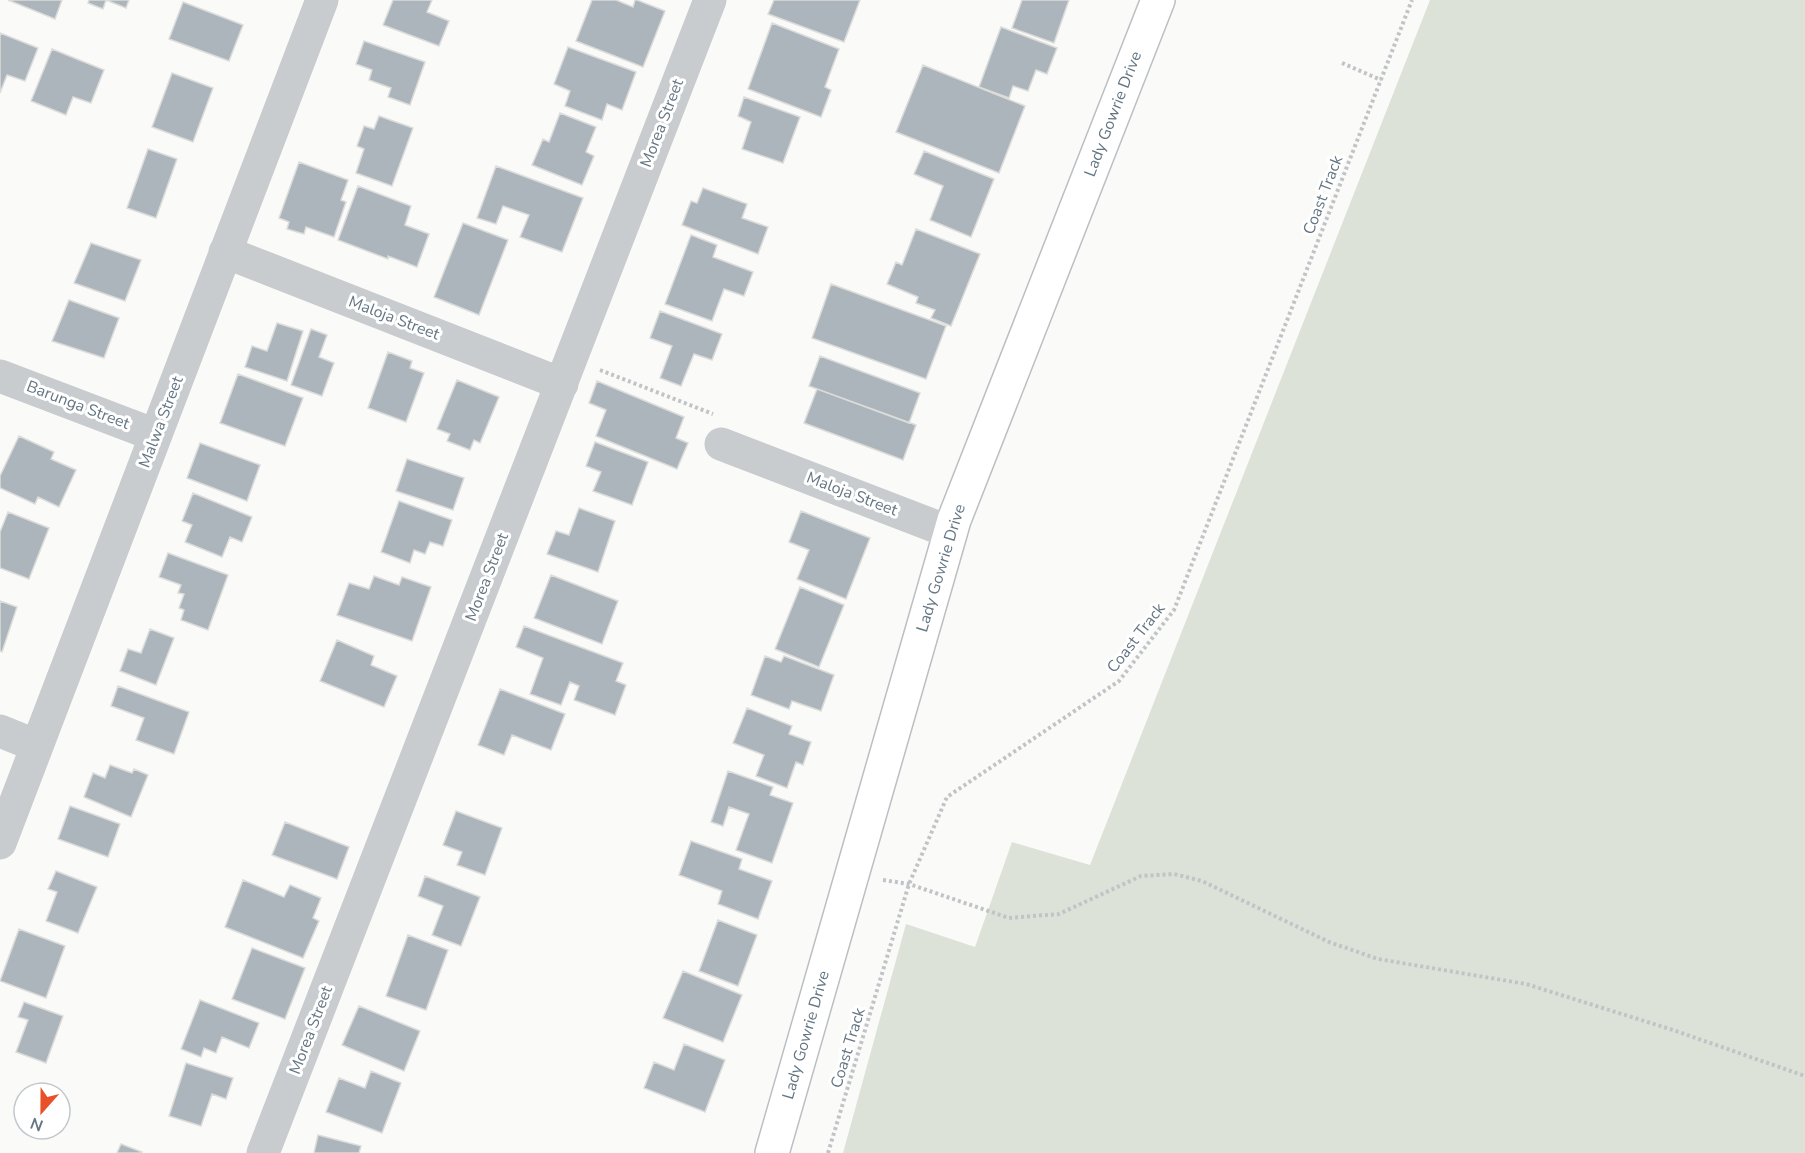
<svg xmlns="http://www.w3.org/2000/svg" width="1805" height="1153" font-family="'Nunito Sans',sans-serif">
<rect width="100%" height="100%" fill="#fafaf8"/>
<!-- green -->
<path fill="#dce2d8" d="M1430,0h375v1153h-962l63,-229 69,23 37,-105 78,23z"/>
<!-- building -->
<path fill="#acb5bb" stroke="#dcdcda" stroke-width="1.5" d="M8,0h54l-7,19z
M89,0h40l-3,8 -20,-8 -3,9 -15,-6z
M393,0h39l-5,12 22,9 -10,25 -56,-21z
M592,0h24l17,7 2,-7h2l28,11 -22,56 -67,-26z
M774,0h86l-16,42 -76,-28z
M1022,0h47l-15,43 -42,-15z
M183,2l60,23 -14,36 -60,-22z
M772,23l67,26 -14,38 6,3 -10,27 -73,-28z
M1001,27l56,21 -10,26 -11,-4 -8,21 -15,-5 -4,12 -30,-11z
M0,33l38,15 -13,33 -18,-6 -7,18z
M364,41l61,21 -15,43 -22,-8 3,-9 -22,-8 3,-10 -16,-6z
M568,47l68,25 -14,38 -15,-6 -5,16 -37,-14 5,-15 -16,-7z
M52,49l52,21 -13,33 -18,-6 -7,18 -35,-14z
M923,65l102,41 -26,67 -103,-41z
M172,73l41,15 -20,54 -41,-15z
M744,97l56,20 -17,46 -41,-14 9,-27 -13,-6z
M560,113l36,14 -10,25 8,4 -12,29 -50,-20 11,-26 6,3z
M379,116l34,12 -21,58 -36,-13 8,-24 -7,-3 7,-20 10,3z
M148,149l29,10 -21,59 -29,-10z
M924,151l70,28 -23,58 -41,-17 13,-34 -29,-12z
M299,162l49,18 -7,20 5,2 -12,35 -28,-10 -2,7 -17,-5 2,-7 -10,-4z
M496,166l87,32 -21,54 -42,-15 9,-22 -26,-9 -7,18 -19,-6z
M358,186l53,20 -6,19 24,9 -12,33 -29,-11v3l-50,-19z
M703,188l44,16 -5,14 26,9 -10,27 -76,-29 9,-24 6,2z
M463,223l45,17 -29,75 -45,-18z
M916,229l64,25 -29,72 -20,-8 4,-8 -19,-7 2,-6 -31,-13 9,-22 6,3z
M691,235l26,10 -4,12 40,15 -9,24 -20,-7 -12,32 -47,-17z
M91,243l50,17 -16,41 -51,-18z
M831,284l115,42 -20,53 -114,-41z
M69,300l50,18 -15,40 -52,-17z
M660,311l62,23 -10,26 -18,-6 -13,32 -21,-8 12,-32 -22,-8z
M277,323l26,8 -16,50 -42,-14 7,-21 15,5z
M311,329l16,6 -8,22 15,6 -12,33 -31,-11z
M388,352l24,9 -2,7 14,5 -18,49 -38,-14z
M820,356l100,37 -11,30 -100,-37z
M238,374l65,24 -18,48 -65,-23z
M457,380l42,17 -19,46 -6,-3 -4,10 -23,-9 3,-7 -13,-5z
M597,381l87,36 -8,21 12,5 -11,26 -81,-33 10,-26 -17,-7z
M817,389l99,36 -13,35 -99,-37z
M19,436l35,16 -3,7 25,11 -17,37 -21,-10 -3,7 -35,-16v-12z
M595,442l53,20 -16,43 -39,-14 8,-19 -15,-6z
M200,443l60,22 -13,36 -60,-23z
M407,459l57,19 -11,32 -57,-19z
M193,493l59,24 -10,25 -12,-5 -8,20 -37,-15 7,-17 -10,-4z
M399,501l53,19 -9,26 -13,-4 -5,12 -11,-4 -4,13 -29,-11z
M579,508l36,13 -17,51 -51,-18 9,-23 13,4z
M801,511l69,27 -24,61 -49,-20 12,-29 -20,-8z
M8,512l41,16 -20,51 -29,-11v-36z
M168,553l60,22 -20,55 -27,-10 3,-10 -5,-2 5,-14 -6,-1 3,-8 -22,-8z
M551,575l67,26 -16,43 -68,-26z
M374,576l25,9 3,-8 29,10 -19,54 -75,-26 12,-32 20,6z
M800,587l44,18 -25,62 -44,-18z
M0,601l17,6 -15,45 -2,-1z
M524,626l99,37 -7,18 10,4 -11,30 -41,-15 5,-14 -9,-4 -9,23 -31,-11 13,-36 -27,-11z
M150,629l24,9 -18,47 -36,-14 8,-22 13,4z
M337,640l37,16 -3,9 26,11 -13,31 -64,-26z
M765,656l16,6 3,-6 50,19 -13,36 -29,-10 -3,8 -38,-14z
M118,686l71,26 -15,42 -38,-14 8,-22 -33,-12z
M500,689l65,25 -14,36 -39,-15 -8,20 -26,-10z
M747,708l45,18 -3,8 22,8 -8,23 -7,-3 -9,26 -31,-12 8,-21 -31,-12z
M110,765l22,8 2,-4 14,6 -17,42 -47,-20 9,-24 12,5z
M728,771l45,16 -3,8 23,8 -21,60 -36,-13 13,-36 -20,-7 -6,19 -12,-4z
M70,806l50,18 -12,33 -50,-18z
M456,811l46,17 -17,47 -28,-10 5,-13 -19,-7z
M285,822l64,25 -12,32 -65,-24z
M691,841l51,18 -3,10 33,12 -14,38 -40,-15 4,-13 -43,-16z
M56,871l41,16 -19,46 -32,-12 11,-29 -9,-3z
M425,876l55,21 -19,49 -29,-11 11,-29 -25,-10z
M243,880l41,17 6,-12 31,13 -8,20 6,3 -16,37 -78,-31z
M718,920l39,15 -19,51 -39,-15z
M19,929l46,17 -19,52 -46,-17z
M408,935l40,15 -22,60 -40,-14z
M252,948l53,20 -20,51 -53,-20z
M683,971l59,24 -19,47 -60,-24z
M200,1000l59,23 -10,25 -27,-11 -6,16 -12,-5 -3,9 -20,-8z
M24,1002l39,14 -17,47 -30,-11 12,-32 -10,-3z
M359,1006l61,25 -16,40 -62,-26z
M684,1044l41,16 -20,52 -61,-24 10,-26 20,8z
M186,1063l47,15 -7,21 -14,-5 -11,32 -32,-10z
M371,1071l30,12 -19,50 -56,-21 13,-34 26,10z
M318,1135l43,11 -2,7h-45z
M121,1144l21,8v1h-25z"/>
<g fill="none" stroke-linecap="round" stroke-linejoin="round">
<defs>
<path id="major" d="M772,1153l182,-633 204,-520"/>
</defs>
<!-- major casing -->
<use href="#major" stroke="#bbbfc3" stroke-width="36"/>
<!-- path -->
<path stroke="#c1c4c6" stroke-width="4" stroke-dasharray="3 3" stroke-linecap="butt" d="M1342,63l39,17
M600,370l113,44
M883,880l26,4 100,34 50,-4 82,-38 33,-2 28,7 127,61 49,17 148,25 147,46 132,46
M828,1153l81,-269 38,-87 172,-116 55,-71 238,-610"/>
<!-- minor -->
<path stroke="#c8cccf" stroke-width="33" d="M225,252l337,132
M0,376l155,59
M721,444l229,88
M0,731l37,15
M0,843l322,-843
M263,1153l447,-1153"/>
<!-- major -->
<use href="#major" stroke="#fff" stroke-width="33"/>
</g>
<g text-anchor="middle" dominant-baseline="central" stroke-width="6" stroke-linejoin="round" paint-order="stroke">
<!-- street labels -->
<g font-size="16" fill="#647683" stroke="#fff">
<text transform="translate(1113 114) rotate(-69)">Lady Gowrie Drive</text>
<text transform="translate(662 123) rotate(-69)">Morea Street</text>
<text transform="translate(1323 195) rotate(-69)">Coast Track</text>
<text transform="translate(394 318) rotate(21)">Maloja Street</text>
<text transform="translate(78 405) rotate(21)">Barunga Street</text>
<text transform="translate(161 422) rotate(-69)">Malwa Street</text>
<text transform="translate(852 494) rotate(21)">Maloja Street</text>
<text transform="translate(941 568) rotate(-73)">Lady Gowrie Drive</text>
<text transform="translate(487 577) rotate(-69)">Morea Street</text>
<text transform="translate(1136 638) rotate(-52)">Coast Track</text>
<text transform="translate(311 1030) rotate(-69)">Morea Street</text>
<text transform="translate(806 1035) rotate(-74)">Lady Gowrie Drive</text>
<text transform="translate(848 1048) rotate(-73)">Coast Track</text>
</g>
</g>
<!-- north arrow -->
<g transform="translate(42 1111) rotate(201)"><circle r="28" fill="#ffffff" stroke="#c1c8cd" stroke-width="1.5"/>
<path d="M0-4.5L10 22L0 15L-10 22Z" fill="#e95029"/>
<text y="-9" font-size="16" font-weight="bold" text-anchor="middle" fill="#647683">N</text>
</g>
</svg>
